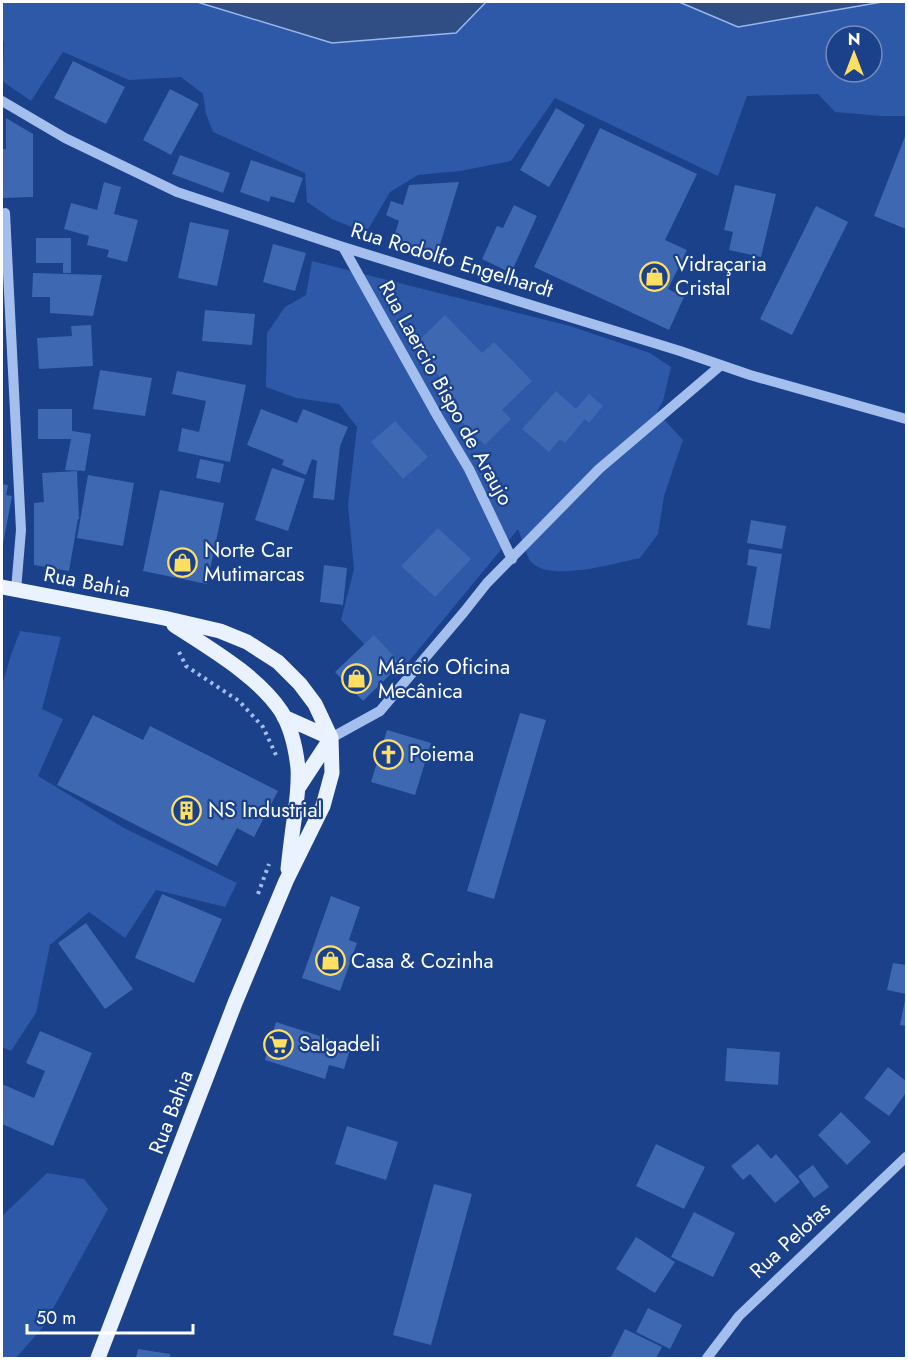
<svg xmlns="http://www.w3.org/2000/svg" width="908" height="1360" font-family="Jost,sans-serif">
<rect width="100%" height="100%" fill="#1a418a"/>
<!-- green -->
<path fill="#2d59a8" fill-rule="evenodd" d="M2,2h195l135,41 124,-10 30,-31h193l59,25 144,-25h24v114h-25l-46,-4 -17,-18 -71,2 -29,80 -163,-78 -44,63 -51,10 -42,4 -28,17 -24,41 -34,-14 -25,-17 -2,-29 -92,-41 -7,-18 -3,-20 -22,-17 -52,3 -66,-28 -32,49 -29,-20 2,-39 -2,-1zM836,36h36v36h-36z
M312,261l258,65 80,27 21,14 -8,34 -6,11 26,28 -19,56 -6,38 -18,24c-24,5 -88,24 -108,5 -6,-6 -10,-25 -14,-34l-122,148 -55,-57 13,-51 -6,-64 9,-78 -18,-23 -43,-6 -30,-11 1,-54 18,-26 21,-12z
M20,631l41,6 -19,72 21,10 -25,57 86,52 113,55 -12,24 -69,-17 -31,48 -36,-26 -39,33 -14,68 -25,38 -9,-4v-362l9,-30z
M47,1173l37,6 24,30 -65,118 -27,31h-14v-142z"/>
<!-- water -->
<path fill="#314e84" stroke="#97b8ef" stroke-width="1.5" d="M197,2h289l-30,31 -124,10z
M679,2h203l-144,25z"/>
<!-- building -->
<path fill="#3e68b1" d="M73,61l52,26 -19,37 -52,-26z
M170,89l29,15 -28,51 -28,-15z
M556,108l29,17 -36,62 -29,-17z
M6,118l27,16v63l-31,1v-49h4z
M600,128l97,46 -32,66 22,10 -19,39 16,8 -15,33 -135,-63z
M906,134v95l-32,-13z
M180,155l50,18 -7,20 -51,-19z
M251,160l52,18 -9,25 -23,-7 -2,6 -29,-10z
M104,182l17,5 -7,27 24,6 -11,42 -20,-5 2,-7 -22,-5 2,-9 -25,-7 7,-26 26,7z
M459,182l-23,76 -45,-13 8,-24 -13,-6 5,-14 12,4 6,-20z
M735,185l41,9 -15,63 -32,-7 4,-18 -9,-2z
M514,205l23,11 -26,57 -29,-14 15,-33 6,2z
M816,206l32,16 -56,113 -32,-16z
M190,222l39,8 -12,56 -39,-8z
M36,238h35v35h-8v-10h-27z
M273,244l33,9 -11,38 -32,-9z
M33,273l69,2 -9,41 -43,-3v-16h-18z
M205,310l50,4 -3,31 -50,-4z
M445,315l37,38 12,-11 38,39 -30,29 9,9 -26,26 -35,-35 8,-8 -16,-17 3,-3 -17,-18 4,-3 -17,-17z
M91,325l2,41 -54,3 -2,-31 35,-2 -1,-10z
M100,370l52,8 -7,38 -52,-7z
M177,371l69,14 -16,77 -52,-11 4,-23 17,4 7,-31 -34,-7z
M556,391l20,18 13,-15 14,12 -14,17 -4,-4 -20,24 -5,-4 -11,13 -27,-23z
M38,409h34v22l19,3 -6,37 -20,-1 6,-31h-33z
M261,409l36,14 6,-14 45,18 -8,19 -6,54 -21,-2 4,-37 -5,-2 -6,16 -24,-10 2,-5 -37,-15z
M395,421l33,36 -25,22 -32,-37z
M200,459l24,5 -4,19 -24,-5z
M272,468l33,11 -17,52 -33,-11z
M77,471l2,48h-1l-9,52 -35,-6v-62l10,-1 -2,-29z
M88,475l46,8 -11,63 -46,-8z
M2,484l6,1 -2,10 6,1 -9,48h-1z
M160,490l64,13 -17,81 -64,-13z
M751,520l35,6 -4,23 -35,-6z
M438,528l33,31 -36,38 -34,-31z
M749,549l33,5 -12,75 -23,-4 10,-58 -10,-2z
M324,565l23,3 -4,37 -23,-3z
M374,635l27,29 -38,37 -28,-29z
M520,713l26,7 -52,179 -27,-8z
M93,715l50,25 7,-14 128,65 -24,46 -17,-9 -20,38 -160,-81z
M387,730l44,13 -16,52 -44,-13z
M162,894l60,25 -28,64 -59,-25z
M331,896l29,11 -11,33 8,3 -17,48 -38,-13z
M86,923l47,66 -28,20 -47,-66z
M893,963l13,2v29l-19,-4z
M905,1000l1,1v25l-6,-1z
M276,1022l75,24 -7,23 -15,-4 -4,14 -60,-19z
M40,1031l52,22 -39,93 -51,-22v-40l32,14 11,-27 -19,-8z
M727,1048l53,4 -2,33 -53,-4z
M888,1067l18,14v12l-17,23 -25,-18z
M841,1112l30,30 -24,23 -29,-30z
M347,1126l51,16 -12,38 -51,-16z
M656,1144l49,23 -21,42 -48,-23z
M758,1144l13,15 5,-5 24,28 -25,21 -25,-29 -7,6 -12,-14z
M813,1165l16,22 -15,11 -16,-22z
M434,1184l38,10 -41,151 -38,-10z
M694,1212l41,21 -22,44 -42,-20z
M636,1237l39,25 -20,31 -39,-24z
M648,1308l34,17 -12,24 -34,-17z
M625,1329l37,18 -6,11h-42l-3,-1z
M138,1349l32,5v4h-34z"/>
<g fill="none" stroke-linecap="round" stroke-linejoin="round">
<!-- path -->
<path stroke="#a4bfed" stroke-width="4" stroke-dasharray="3 4.5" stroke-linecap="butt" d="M179,652l7,14 53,35 24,26 13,28
M258,894l11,-30"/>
<!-- minor -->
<path stroke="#a4bfed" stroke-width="10" d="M2,101l63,37 112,54 166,55 337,104 70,24 156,44
M5,213l16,317 -5,60
M343,247l95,170 31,52 43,90
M331,738l49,-27 84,-99 23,-29 112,-114 121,-103
M707,1358l32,-42 167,-159"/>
<!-- major -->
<path stroke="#eaf1ff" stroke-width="15" d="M2,587l162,31 56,13 27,11 31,20 22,22 15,20 16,34 1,35 -9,33 -37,75 -51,122 -137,355
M174,625c35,23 84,51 107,86 10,16 15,39 17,57 1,16 -1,31 -3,46 -3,19 -5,37 -7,55
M284,717l47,21
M298,788l33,-50"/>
</g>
<!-- icons -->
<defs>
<symbol id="shop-ring" viewBox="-11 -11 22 22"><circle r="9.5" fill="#1a418a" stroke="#ffdf61" stroke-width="1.5"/><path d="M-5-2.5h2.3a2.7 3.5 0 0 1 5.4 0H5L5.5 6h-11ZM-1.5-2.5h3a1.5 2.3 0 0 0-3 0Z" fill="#ffdf61"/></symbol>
<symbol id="church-ring" viewBox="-11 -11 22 22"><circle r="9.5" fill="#1a418a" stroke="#ffdf61" stroke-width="1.5"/><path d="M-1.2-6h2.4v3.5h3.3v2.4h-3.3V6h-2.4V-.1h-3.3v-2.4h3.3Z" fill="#ffdf61"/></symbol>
<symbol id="building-ring" viewBox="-11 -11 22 22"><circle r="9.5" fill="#1a418a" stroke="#ffdf61" stroke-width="1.5"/><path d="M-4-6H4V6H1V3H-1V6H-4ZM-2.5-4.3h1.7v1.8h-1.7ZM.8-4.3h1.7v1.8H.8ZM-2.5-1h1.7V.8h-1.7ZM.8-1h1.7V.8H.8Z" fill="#ffdf61"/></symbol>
<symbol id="supermarket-ring" viewBox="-11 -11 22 22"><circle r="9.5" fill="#1a418a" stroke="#ffdf61" stroke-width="1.5"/><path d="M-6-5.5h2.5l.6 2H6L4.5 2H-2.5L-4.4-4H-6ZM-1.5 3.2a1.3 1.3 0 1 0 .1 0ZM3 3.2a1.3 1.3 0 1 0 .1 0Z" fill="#ffdf61"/></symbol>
</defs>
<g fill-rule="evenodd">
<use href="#shop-ring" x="638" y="260" width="33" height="33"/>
<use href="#shop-ring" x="166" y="546" width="33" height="33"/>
<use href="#shop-ring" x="340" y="662" width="33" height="33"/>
<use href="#church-ring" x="372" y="738" width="33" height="33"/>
<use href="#building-ring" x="170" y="794" width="33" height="33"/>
<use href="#shop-ring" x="314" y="944" width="33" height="33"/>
<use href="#supermarket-ring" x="262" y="1028" width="33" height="33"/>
</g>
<g text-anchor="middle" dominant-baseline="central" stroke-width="4.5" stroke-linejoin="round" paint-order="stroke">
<!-- street labels -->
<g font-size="21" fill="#fff" stroke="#1a418a">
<text transform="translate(452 260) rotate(17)">Rua Rodolfo Engelhardt</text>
<text transform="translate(446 393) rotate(61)">Rua Laercio Bispo de Araujo</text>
<text transform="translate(87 582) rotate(11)">Rua Bahia</text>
<text transform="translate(171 1112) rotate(-69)">Rua Bahia</text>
<text transform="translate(790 1240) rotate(-43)">Rua Pelotas</text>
</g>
<!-- poi labels -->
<g font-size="21" fill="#fff" stroke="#1a418a" text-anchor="start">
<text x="675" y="264">Vidraçaria<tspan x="675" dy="24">Cristal</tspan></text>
<text x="204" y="550">Norte Car<tspan x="204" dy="24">Mutimarcas</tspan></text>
<text x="378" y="667">Márcio Oficina<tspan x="378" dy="24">Mecânica</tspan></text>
<text x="409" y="754">Poiema</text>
<text x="208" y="810">NS Industrial</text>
<text x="351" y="961">Casa &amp; Cozinha</text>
<text x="299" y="1044">Salgadeli</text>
</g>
</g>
<!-- border -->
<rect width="908" height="1360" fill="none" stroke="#ffffff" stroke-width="6"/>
<!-- north arrow -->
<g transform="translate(854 54)"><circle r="28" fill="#1a418a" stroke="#768db9" stroke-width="1.5"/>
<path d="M0-4.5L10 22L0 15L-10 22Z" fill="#ffdf61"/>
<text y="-9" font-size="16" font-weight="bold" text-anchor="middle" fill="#ffffff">N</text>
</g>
<!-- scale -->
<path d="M27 1324v9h166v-9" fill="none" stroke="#ffffff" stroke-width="3"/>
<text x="36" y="1324" font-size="18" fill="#ffffff" stroke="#1a418a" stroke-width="4.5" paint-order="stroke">50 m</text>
</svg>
